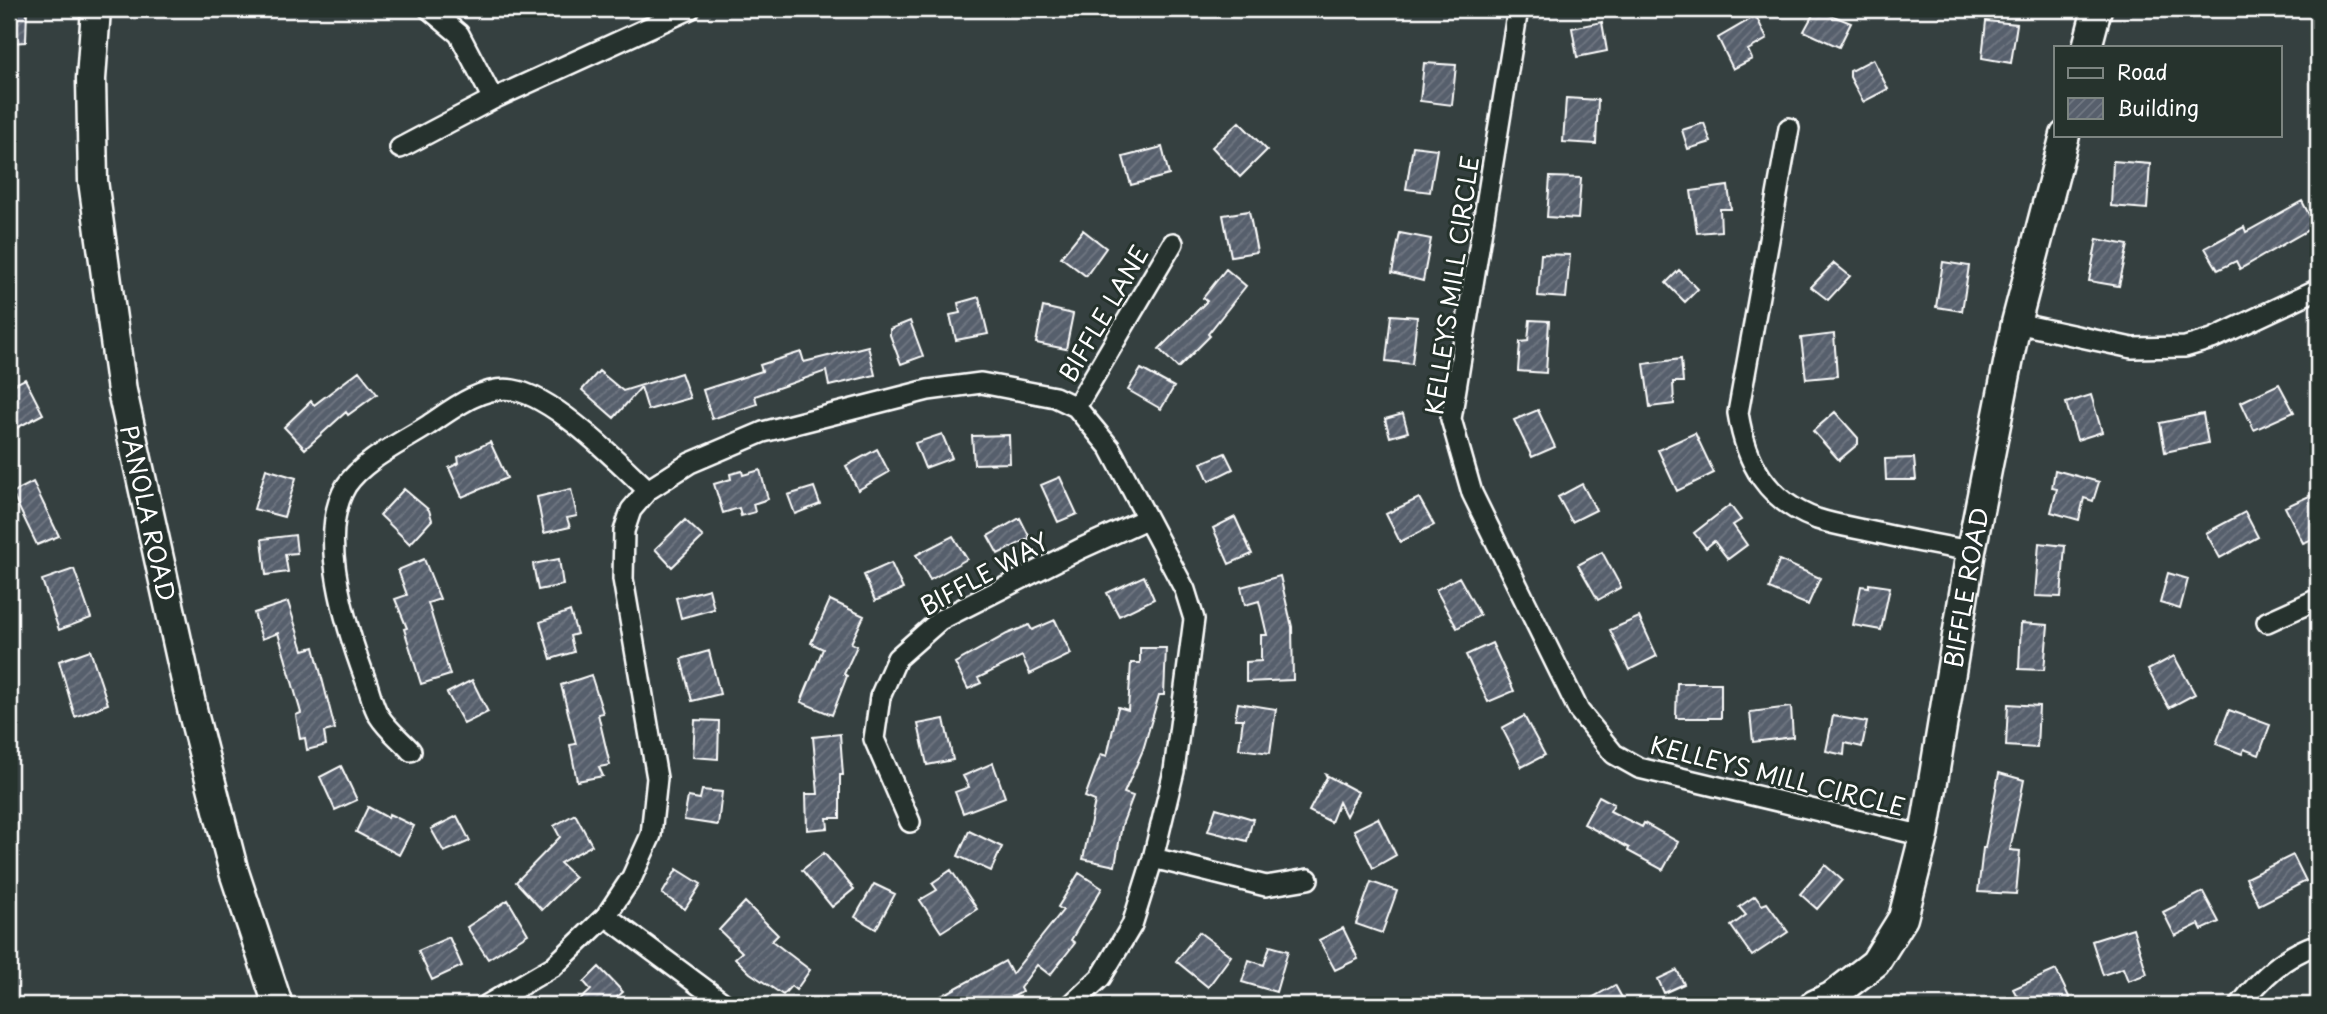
<svg xmlns="http://www.w3.org/2000/svg" width="2327" height="1014" font-family="'Playpen Sans',sans-serif">
<defs>
<pattern id="building-hatch" width="6" height="6" patternUnits="userSpaceOnUse" patternTransform="scale(1.75)"><rect width="6" height="6" fill="#575f6c"/><path d="M-1 1l2-2M0 6l6-6M5 7l2-2" fill="none" stroke="#707782"/></pattern>
</defs>
<rect width="100%" height="100%" fill="#354040"/>
<filter id="ink" filterUnits="userSpaceOnUse"><feTurbulence type="fractalNoise" baseFrequency=".0143" numOctaves="2"/><feDisplacementMap in="SourceGraphic" scale="14" xChannelSelector="R" yChannelSelector="G"/><feConvolveMatrix kernelMatrix="1 2 1 2 8 2 1 2 1" color-interpolation-filters="sRGB"/></filter>
<g filter="url(#ink)">
<!-- building -->
<path fill="url(#building-hatch)" stroke="#fff" stroke-width="2" d="M9,9h18l-1,33 -17,1z
M1816,9l35,14 -12,24 -35,-16z
M1756,16l11,23 -19,11 4,9 -19,10 -15,-31z
M1986,21l31,3 -6,39 -29,-5z
M1602,22l5,29 -30,6 -5,-29z
M1873,59l15,30 -25,13 -13,-25v-6z
M1424,63l32,2 -4,40 -32,-4z
M1566,98l32,2 -2,44 -33,-2z
M1239,122l28,28 -27,27 -28,-30z
M1704,123l7,19 -23,7 -6,-19z
M1413,146l24,3 -7,43 -24,-3z
M1162,147l7,28 -38,10 -8,-28z
M2113,161l37,3 -3,45 -36,-3z
M1550,177l31,1 -3,41 -31,-2z
M1728,186l3,23h-11l1,22 -24,2 -6,-42z
M2302,201l13,25 -75,43 -4,-8 -18,9 -13,-22 39,-21 2,5z
M1249,211l8,41 -26,4 -8,-41z
M1083,230l23,18 -20,28 -25,-19z
M1400,233l31,6 -8,42 -31,-8z
M2097,239l31,6 -9,41 -30,-5z
M1541,254l29,1 -4,43 -28,-2z
M1943,262l26,4 -7,45 -26,-4z
M1834,263l16,13 -22,24 -17,-13z
M1226,269l20,17 -38,48 2,2 -32,32 -19,-19 48,-48 -4,-3z
M1679,270l19,19 -13,13 -19,-19z
M979,297l9,37 -32,6 -6,-25 10,-2 -2,-10z
M1043,307l30,7 -7,35 -30,-6z
M1391,315l26,2 -5,47 -26,-3z
M1530,320l19,1 -3,52 -28,-2 2,-29 8,-1z
M910,321l13,35 -22,8 -11,-29v-6z
M1834,334l3,42 -31,3 -5,-41z
M868,346l7,29 -46,11 -3,-15 -71,25 2,8 -45,15 -9,-29 59,-19 -2,-6 41,-13 3,10z
M1681,359l2,23h-10l1,22 -24,3 -6,-43z
M1141,369l33,18 -13,22 -33,-19z
M359,371l18,23 -29,21 -2,-3 -41,37 -21,-22 27,-26 3,4z
M599,371l24,20 58,-18 9,25 -42,12 -7,-23 -27,31 -32,-28z
M25,379l18,35 -34,18v-45z
M2279,384l15,28 -40,18 -13,-28z
M2091,395l11,37 -25,8 -11,-37z
M1538,410l17,37 -23,10 -18,-37z
M1835,412l23,26v6l-19,16 -26,-29z
M1403,414l5,18 -18,5 -5,-18z
M2203,414l5,29 -43,9 -5,-29z
M1695,433l19,40 -37,18 -19,-41z
M942,434l10,24 -27,10 -10,-25z
M1009,435l1,28 -36,1 -2,-28z
M490,442l17,36 -45,19 -13,-29 10,-5 -1,-6z
M877,449l12,23 -31,18 -12,-24z
M1225,453l8,16 -24,12 -8,-18z
M1914,458l2,22h-30l-1,-21z
M266,469l30,9 -12,39 -30,-8z
M760,470l8,29 -15,5 2,8 -14,4 -2,-8 -16,5 -9,-29 17,-5 -1,-5 12,-3 1,4z
M2055,470l44,12 -6,19 -9,-3 -5,22 -28,-8 6,-23 -5,-1z
M1060,477l17,37 -19,8 -17,-37z
M33,482l26,54 -22,9 -25,-52z
M1582,484l14,26 -24,12 -14,-25z
M814,487l6,17 -25,10 -7,-19z
M404,489l25,21 3,10 -22,24 -30,-29z
M571,489l6,27 -10,2 3,9 -26,6 -7,-36z
M2318,492v45l-15,6 -18,-36z
M1419,498l15,27 -34,17 -14,-28z
M1730,505l11,15 -8,5 14,20 -19,14 -14,-18 -8,7 -12,-15z
M2245,512l13,25 -38,21 -14,-25z
M1235,517l17,37 -23,10 -16,-36z
M1020,518l10,20 -32,16 -10,-18z
M685,520l18,17 -31,30 -17,-18z
M295,535l2,18 -12,1 3,18 -22,3 -4,-36z
M953,536l14,23 -37,21 -14,-25z
M2039,543l26,3 -4,51 -26,-1z
M1602,552l19,35 -23,13 -20,-35z
M424,559l16,40 -12,4 22,72 -29,9 -17,-55 3,-1 -12,-29 12,-4 -9,-25z
M559,559l4,26 -25,5 -5,-26z
M1779,560l41,18 -12,27 -39,-16z
M891,563l12,26 -28,12 -11,-26z
M74,569l17,49 -32,12 -17,-50z
M2168,573l20,6 -8,30 -20,-6z
M1144,576l10,23 -35,17 -12,-23z
M1280,576l12,51 1,53 -47,2v-20l15,-1v-26h6l-8,-34 -14,4 -4,-18z
M1459,577l21,38 -23,13 -21,-38z
M1869,584l21,3 -9,43 -28,-5 8,-39 8,1z
M709,589l5,20 -33,9 -5,-20z
M830,600l34,16 -13,27 6,3 -13,28 3,2 -15,39 -31,-13 22,-53 -12,-6z
M288,602l15,48 11,-3 21,82 -11,3 2,13 -19,5 -2,-12 -5,1 -4,-24 5,-2 -23,-80 -16,6 -8,-26z
M570,611l7,23 -7,2 4,16 -23,7 -11,-37z
M1639,617l18,39 -28,14 -19,-40z
M1055,620l16,34 -41,20 -8,-18 -44,22 3,5 -13,6 -13,-26 52,-29 22,-9 3,5z
M2021,623l27,2 -4,45 -25,-1z
M1492,643l22,48 -26,11 -22,-47z
M1140,648h26l-2,47h-5l-16,55 -19,43 9,3 -11,29 -7,41 -32,-7 12,-58 -10,-4 16,-43 6,2 11,-49 10,3 3,-47h9z
M90,650l18,54 -33,13 -16,-56z
M709,651l11,43 -28,7 -11,-42z
M2174,656l21,38 -26,14 -21,-38z
M591,675l12,38 -5,1 12,51 -11,2 4,9 -26,5 -7,-36 6,-1 -15,-59z
M472,680l16,32 -24,12 -17,-31z
M1677,683h44v35h-45z
M1238,703l38,6 -6,44 -31,-4 4,-30h-8z
M2008,704l31,2 -2,42 -31,-2z
M1791,707l2,30 -40,5 -3,-30z
M2229,710l41,15 -11,30 -15,-6 -2,5 -26,-10z
M1524,716l21,39 -23,12 -20,-39z
M1833,716l34,6 -5,25 -17,-4 -1,12 -18,-4z
M944,719l9,41 -26,5 -9,-41z
M695,720l24,1 -1,38 -25,-2z
M840,734l3,41h-3v43h-13l1,10 -21,2 -1,-36h12l-5,-57z
M993,763l12,34 -42,16 -8,-21 14,-5 -6,-11z
M341,766l16,34 -22,10 -15,-33z
M1999,773l25,7 -14,70 10,1 -4,43 -38,-2 5,-44h2z
M1326,775l32,17 -12,24 -7,-14 -8,20 -22,-11 18,-34z
M702,790l20,2 -4,33 -34,-5 4,-23 12,2z
M1599,796l15,8 -4,7 32,16 2,-4 34,19 -15,28 -35,-19 1,-3 -45,-24z
M368,807l20,11 1,-4 25,12 -15,29 -43,-23z
M1216,808l37,11 -6,22 -39,-10z
M575,814l17,31 -32,18 15,14 -33,33 -26,-28 44,-45 -6,-11z
M457,816l13,25 -26,11 -13,-23z
M1378,818l18,37 -23,13 -19,-38z
M969,831l33,16 -11,24 -33,-15z
M824,853l30,36 -22,18 -30,-37z
M2293,855l13,26 -47,24 -13,-27z
M1825,865l17,15 -25,29 -17,-15z
M677,869l24,15 -16,25 -23,-15z
M951,870l26,39 -36,23 -21,-32 17,-10 -5,-7z
M1079,873l23,15 -31,52 4,3 -25,32 -13,-10 -17,23 2,4 -25,13h-72l80,-44 7,13 51,-64 -5,-3z
M1371,882l26,9 -15,42 -26,-9z
M874,884l21,10 -19,35 -21,-12z
M2203,892l16,30 -17,8 -3,-6 -24,12 -12,-24z
M1755,896l7,9 5,-2 21,29 -36,24 -21,-30 15,-11 -7,-8z
M508,900l20,34 -40,25 -21,-32z
M745,902l33,33 -6,6 38,29 -14,20 -5,-4 -8,9 -33,-22 -15,-15 7,-6 -23,-22z
M1343,928l15,31 -23,11 -16,-30z
M2133,928l14,46 -19,7 -5,-13 -20,7 -11,-34z
M1199,932l32,24 -23,31 -32,-26z
M449,937l13,29 -30,14 -14,-29z
M1270,946l18,5 -12,41 -34,-10 7,-22 15,5z
M599,967l24,25 -15,13h-33l16,-15 -7,-8z
M1677,970l7,14 -20,9 -6,-14z
M2056,970l14,29 -12,6h-3l-2,-5 -11,5h-20l-9,-16z
M1615,985l11,20h-47z"/>
<g fill="none" stroke-linecap="round" stroke-linejoin="round">
<defs>
<path id="street" d="M429,9l30,25 34,65
M1518,9l-67,410 21,74 107,218 35,43 25,14 285,68
M1789,128l-51,285c8,50 29,88 79,106 15,5 32,8 47,11 36,8 71,15 107,21
M400,148l93,-49 197,-90
M2016,323l116,25 53,-1 27,-8 106,-50
M1076,407l97,-164
M2267,622l51,-23
M411,751c-10,-11 -24,-22 -32,-35 -6,-9 -9,-24 -13,-35 -19,-51 -50,-145 -20,-195 16,-25 56,-44 81,-60 24,-16 55,-41 86,-36 42,7 104,71 135,100
M910,822l-36,-83 6,-42 17,-39 43,-38 142,-72 64,-29
M1153,858l113,28 42,-7
M606,916l120,89
M487,1005l67,-39 52,-50 26,-39 19,-42 6,-57 -34,-199 1,-48 7,-21 17,-20 42,-27 73,-31 165,-42 53,-7 74,14 21,10 34,41 75,142 9,29 -20,152 -21,87 -21,67 -31,52 -30,28
M2240,1005c21,-27 45,-50 78,-61"/>
<g id="secondary">
<path id="s1" d="M96,9l-5,70 2,102 29,210 71,322 41,159 44,133"/>
<path d="M2087,47l10,-38"/>
<path id="s2" d="M1814,1005l17,-8 44,-34 28,-45 21,-82 47,-285 45,-228 49,-188"/>
</g>
</defs>
<!-- street casing -->
<use href="#street" stroke="#fff" stroke-width="24"/>
<!-- secondary casing -->
<use href="#secondary" stroke="#fff" stroke-width="33"/>
<!-- street -->
<use href="#street" stroke="#26332d" stroke-width="19"/>
<!-- secondary -->
<use href="#secondary" stroke="#26332d" stroke-width="28"/>
</g>
</g>
<g text-anchor="middle" dominant-baseline="central" stroke-width="6" stroke-linejoin="round" paint-order="stroke">
<!-- street labels -->
<g font-size="24" fill="#fff" stroke="#26332d">
<text transform="translate(1451 285) rotate(-82)">KELLEYS MILL CIRCLE</text>
<text transform="translate(1103 313) rotate(-60)">BIFFLE LANE</text>
<text stroke="none"><textPath href="#s1" startOffset="509">PANOLA ROAD</textPath></text>
<text transform="translate(984 573) rotate(-29)">BIFFLE WAY</text>
<text stroke="none"><textPath href="#s2" startOffset="464">BIFFLE ROAD</textPath></text>
<text transform="translate(1778 775) rotate(14)">KELLEYS MILL CIRCLE</text>
</g>
</g>
<!-- margin -->
<rect width="2327" height="1014" fill="none" stroke="#26332d" stroke-width="35"/>
<rect x="18" y="18" width="2292" height="979" fill="none" stroke="#fff" stroke-width="2.5" filter="url(#ink)"/>
<!-- legend -->
<rect x="2054" y="46" width="228" height="91" fill="#26332d" stroke="#7d8581" stroke-width="2"/>
<rect x="2068" y="68" width="35" height="10" fill="#26332d" stroke="#7d8581" stroke-width="2"/>
<text x="2117" y="80" font-size="21" fill="#ffffff">Road</text>
<rect x="2068" y="98" width="35" height="21" fill="url(#building-hatch)" stroke="#7d8581" stroke-width="2"/>
<text x="2117" y="116" font-size="21" fill="#ffffff">Building</text>
</svg>
